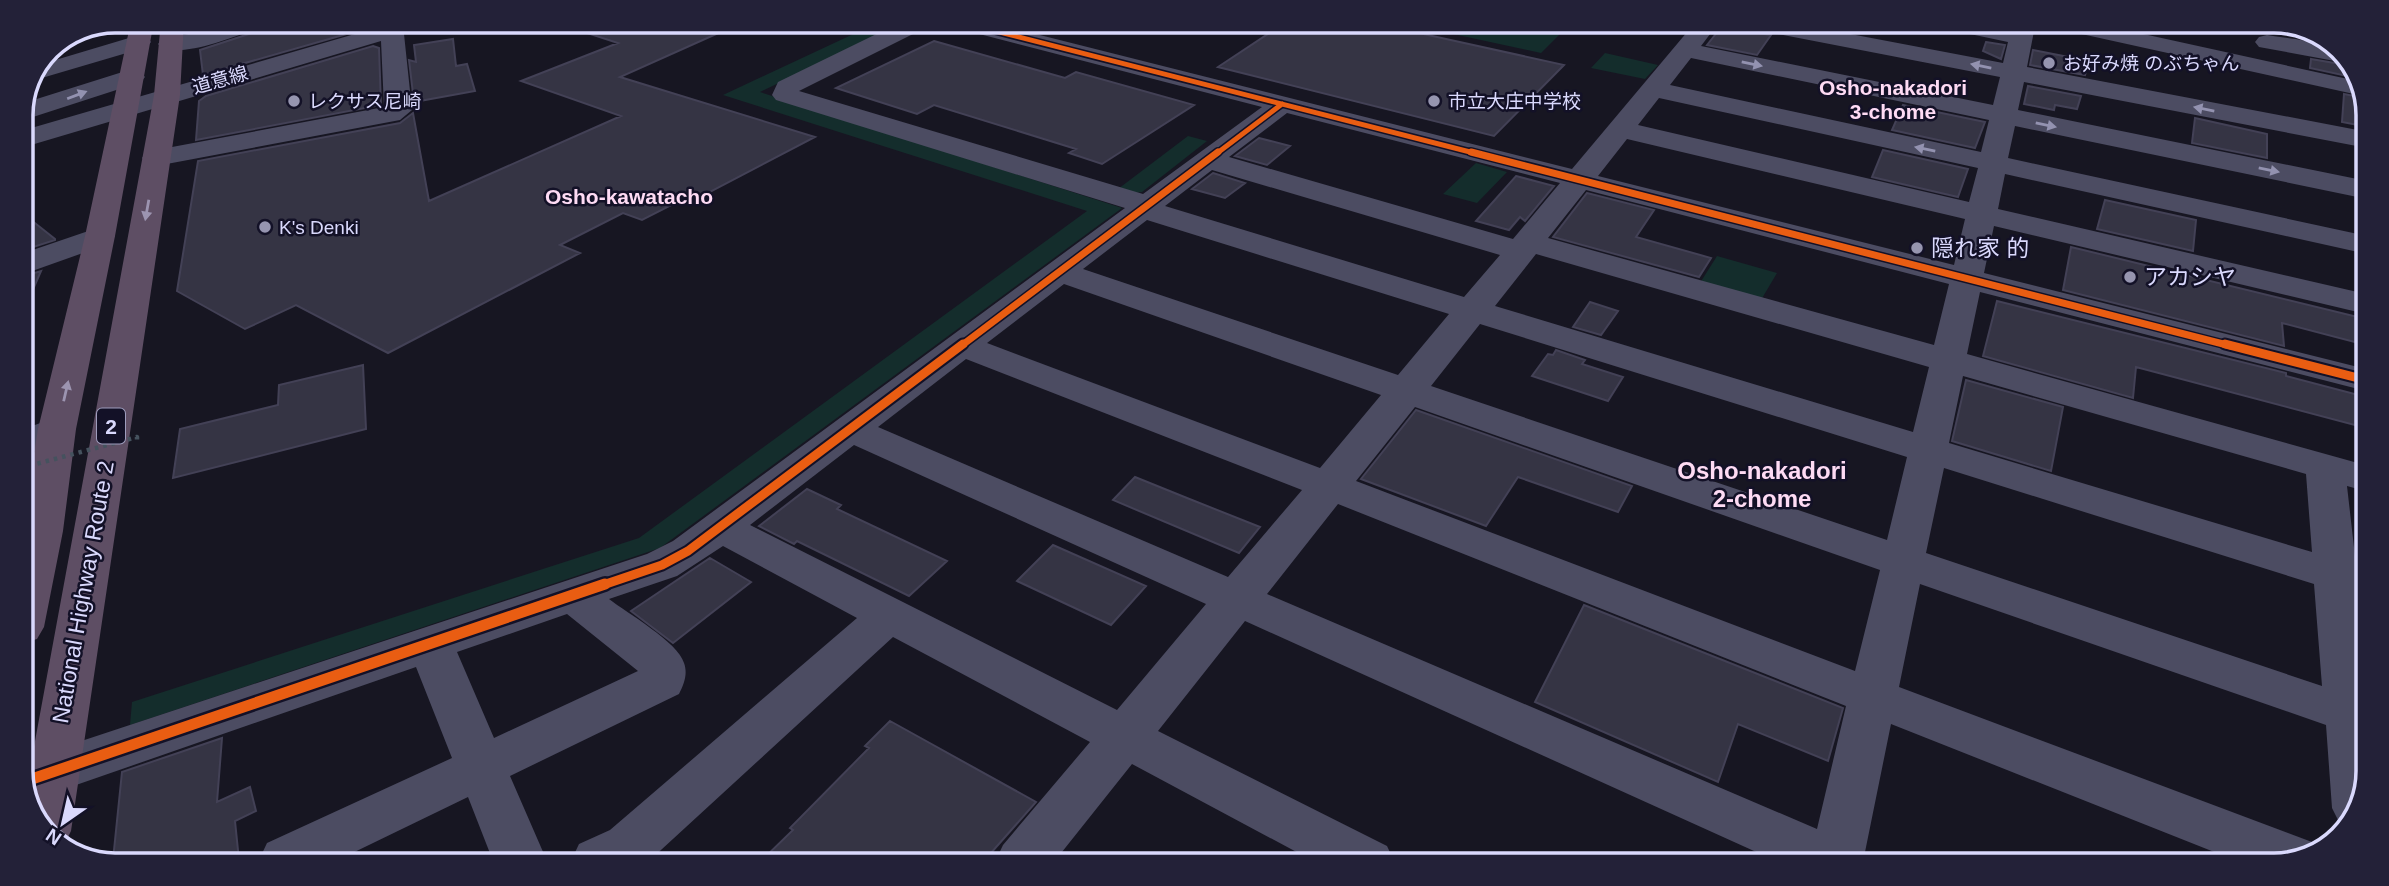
<svg xmlns="http://www.w3.org/2000/svg" width="2389" height="886" font-family="Arial,'Noto Sans JP',sans-serif">
<rect width="100%" height="100%" fill="#171622"/>
<!-- green -->
<path fill="#142d2c" d="M877,23h27l-144,69 362,116 -462,340 -530,177 2,-23 507,-164 448,-327 -364,-116z
M1407,24h163l-29,29z
M1605,53l53,12 -13,14 -54,-11z
M1188,136l19,5 -65,51 -10,1 -14,-4z
M1476,163l31,9 -30,31 -34,-9z
M1717,256l60,17 -16,27 -61,-17z"/>
<!-- building -->
<path fill="#353444" stroke="#434156" stroke-width="2" d="M271,21h36l36,14 -140,40 -3,-25 67,-22z
M573,22h170l-123,55 195,60 -128,67 -8,-3 -37,19 -19,-7 -63,32 20,8 -192,100 -92,-48 -51,24 -68,-38 21,-130 202,-38 13,-10 16,88 192,-85 -100,-35 97,-38 -46,-15z
M1283,24h69l34,8 6,-5 172,38 -70,71 -276,-69z
M1723,25l31,3 4,5 13,2 -14,20 -50,-10z
M453,39l3,27 11,-2 8,27 -61,11 -5,-42 7,2 -2,-17z
M934,41l131,37 11,-6 118,33 -92,59 -33,-11 7,-4 -142,-44 -17,9 -81,-26z
M1986,42l19,3 -4,14 -18,-8z
M373,46l6,2 2,57 -185,35 3,-39 7,-5z
M2033,50l56,11 -4,14 -55,-10z
M2311,59l41,7 4,12 -46,-10z
M2028,86l53,10 -4,13 -22,-4 -1,5 -30,-6z
M2344,94l20,4 4,11v18l-26,-5z
M1903,105l82,17 -10,26 -83,-18z
M2195,118l72,16v24l-75,-15z
M1259,138l31,8 -23,19 -32,-9z
M1883,150l85,19 -10,28 -86,-20z
M1213,173l32,10 -20,15 -33,-9z
M1516,176l38,10 -29,35 -5,-4 -11,13 -33,-9z
M1587,193l67,17 -18,27 75,21 -12,19 -146,-40z
M2105,200l91,20 -3,31 -96,-22z
M21,212l34,27v1l-34,11z
M2071,247l295,72v26l-84,-22 2,23 -221,-56z
M41,271l-20,46v-40z
M1997,301l289,72v3l80,21v31l-230,-61 -3,31 -150,-42z
M1590,302l28,9 -17,24 -28,-8z
M1556,350l29,10 -3,4 41,13 -15,24 -76,-25 16,-22 5,1z
M363,365l3,64 -193,49 7,-49 98,-24 1,-20z
M1966,380l97,27 -12,64 -99,-30z
M1416,410l216,76 -14,26 -100,-35 -32,49 -125,-47z
M1135,477l52,21 73,29 -21,26 -126,-53z
M807,489l34,16 -4,4 110,52 -38,35 -112,-55 -3,3 -35,-18z
M1053,545l93,41 -35,39 -94,-44z
M710,558l41,24 -78,61 -42,-32z
M1584,605l259,103 -15,53 -90,-37 -20,58 -183,-80z
M890,721l146,81 -53,60 -222,-1 32,-31 -3,-2 79,-80 -4,-2z
M222,738l-5,64 33,-15 6,24 -21,10 4,39h-126l9,-88z"/>
<g fill="none" stroke-linecap="round" stroke-linejoin="round">
<!-- minor -->
<path fill="#4c4c62" fill-rule="evenodd" d="M234,21h35l-3,5c-29,9 -75,30 -104,23l-4,-5 4,-5 37,-7z
M396,22h36l-4,5 -24,7 8,76 -12,10 -244,46 -10,-2 -4,-6 4,-6 10,-2 228,-43 -3,-66 -360,107v-17z
M899,23h30l-4,5 -126,63 344,103 119,-87 -306,-79 -4,-5h40l580,146 121,-144h24l-16,21 292,59 7,-28 -233,-45 -8,-2 -4,-5h48l200,38 5,-21 -57,-12 -3,-5h49l15,3v-3l23,1 -8,41 341,65 -1,16 -343,-66 -6,28 349,71v18l-352,-73 -7,32 359,78v18l-362,-80 -7,35 368,85v20l-372,-88 -10,47 382,96v22l-386,-99 -13,62 398,111v26l-18,-5 17,149 -1,166 -18,25 -5,-2 -8,-16 -6,-83 -406,-141 -21,103 413,155 4,9 -42,14h-27l-356,-141 -27,133 3,7h-84l-538,-243 -87,110 229,115 8,17h-78l-185,-99 -78,98h-59l8,-17 87,-103 -197,-105 -244,224h-78l8,-17 31,-14 247,-212 -134,-72 -46,30 -68,23c18,14 69,43 75,64 4,11 0,21 -5,31l-169,82 37,85h-54l-25,-64 -130,63h-79l8,-17 185,-85 -36,-91 -386,134 -9,-24v-16l626,-207 26,-13 452,-333 -349,-108 -4,-5 6,-13zM1691,58l298,62 -8,32 -311,-67zM1659,98l319,70 -9,34 -331,-77zM1287,113l273,70 -47,56 -284,-82zM1627,139l338,80 -11,46 -356,-89zM1212,170l288,85 -36,42 -299,-91zM1586,190l363,94 -15,61 -386,-107zM1147,220l302,94 -51,61 -315,-106zM1536,254l393,113 -16,65 -418,-126zM1064,284l317,111 -61,73 -333,-125zM1480,324l427,133 -20,83 -456,-154zM966,359l336,131 -74,87 -350,-150zM1963,376l343,98 6,78 -363,-109zM1415,407l465,163 -25,101 -499,-190zM854,445l352,159 -89,106 -367,-185zM1944,468l370,116 8,102 -396,-133zM1338,504l508,202 -29,123 -550,-235zM567,614l71,57 -144,67 -37,-86z
M2065,26h42l250,55 6,15 -286,-63 -8,-2z
M139,35l8,2 4,5 -4,5 -112,33 7,-16z
M2267,35c22,4 75,6 84,29l-92,-17 -4,-5 4,-5z
M132,69l9,3 4,5 -4,5 -108,35 -9,-2 -3,-4 3,-8z
M100,227l11,2 4,7 -4,7 -90,32v-21z
M57,417l13,4 6,8 -6,8 -49,19v-26z"/>
<!-- highway -->
<path fill="#5e4e64" fill-rule="evenodd" d="M131,21h23l-39,215 -39,193 -13,102 -19,96 -7,12 -16,5v-113l17,-102 47,-193z
M161,21h23l-4,74 -109,736 -7,14 -23,-17 -15,-38 128,-695z"/>
<!-- path-bridge -->
<path stroke="#45525e" stroke-width="4.5" stroke-dasharray="3.5 5" stroke-linecap="butt" d="M21,468l116,-31v6"/>
<defs>
<path id="cycleway-far3" d="M964,23l514,131
M1216,154l66,-50"/>
<path id="cycleway-far2" d="M1471,152l760,194
M961,346l257,-194"/>
<path id="cycleway-far1" d="M2225,344l141,36
M600,586l62,-21 26,-14 275,-207"/>
<path id="cycleway" d="M23,782l582,-198"/>
</defs>
<!-- cycleway-far3 casing -->
<use href="#cycleway-far3" stroke="#131127" stroke-width="8"/>
<!-- cycleway-far2 casing -->
<use href="#cycleway-far2" stroke="#131127" stroke-width="10"/>
<!-- cycleway-far1 casing -->
<use href="#cycleway-far1" stroke="#131127" stroke-width="13"/>
<!-- cycleway casing -->
<use href="#cycleway" stroke="#131127" stroke-width="16"/>
<!-- cycleway-far3 -->
<use href="#cycleway-far3" stroke="#e95d12" stroke-width="5"/>
<!-- cycleway-far2 -->
<use href="#cycleway-far2" stroke="#e95d12" stroke-width="7"/>
<!-- cycleway-far1 -->
<use href="#cycleway-far1" stroke="#e95d12" stroke-width="9"/>
<!-- cycleway -->
<use href="#cycleway" stroke="#e95d12" stroke-width="11"/>
</g>
<!-- one-way arrows -->
<defs><path id="oneway-solid" d="M-6-.8H1V-3.2L6.5 0L1 3.2V.8H-6Z" transform="scale(1.75)"/></defs>
<g fill="#9392b0">
<use href="#oneway-solid" transform="translate(1752 64) rotate(12)"/>
<use href="#oneway-solid" transform="translate(1981 66) rotate(-169)"/>
<use href="#oneway-solid" transform="translate(77 95) rotate(-21)"/>
<use href="#oneway-solid" transform="translate(2204 109) rotate(-169)"/>
<use href="#oneway-solid" transform="translate(2046 125) rotate(12)"/>
<use href="#oneway-solid" transform="translate(1925 149) rotate(-168)"/>
<use href="#oneway-solid" transform="translate(2269 170) rotate(12)"/>
</g>
<g fill="#9c94b0">
<use href="#oneway-solid" transform="translate(147 210) rotate(100)"/>
<use href="#oneway-solid" transform="translate(66 391) rotate(-77)"/>
</g>
<!-- markers -->
<g fill="#9695b0" stroke="#131127" stroke-width="2.5">
<circle cx="2049" cy="63" r="7"/>
<circle cx="294" cy="101" r="7"/>
<circle cx="1434" cy="101" r="7"/>
<circle cx="265" cy="227" r="7"/>
<circle cx="1917" cy="248" r="7"/>
<circle cx="2130" cy="277" r="7"/>
</g>
<g text-anchor="middle" dominant-baseline="central" stroke-width="5" stroke-linejoin="round" paint-order="stroke">
<!-- far-poi labels -->
<g font-size="19" fill="#dad9fd" stroke="#131127" text-anchor="start">
<text x="2063" y="63">お好み焼 のぶちゃん</text>
<text x="308" y="101">レクサス尼崎</text>
<text x="1448" y="101">市立大庄中学校</text>
<text x="279" y="227">K's Denki</text>
</g>
<!-- far-street labels -->
<g font-size="19" fill="#dad9fd" stroke="#131127">
<text transform="translate(220 80) rotate(-16)">道意線</text>
</g>
<!-- far-neighbourhood labels -->
<g font-size="21" font-weight="bold" fill="#fedbf4" stroke="#131127">
<text x="1893" y="87">Osho-nakadori<tspan x="1893" dy="24">3-chome</tspan></text>
<text x="629" y="196">Osho-kawatacho</text>
</g>
<!-- shield labels -->
<rect fill="#131127" stroke="#9e9dbd" stroke-width="2" x="97" y="408.5" width="28" height="35" rx="5"/>
<g font-size="21" font-weight="bold" fill="#dad9fd">
<text x="111" y="426">2</text>
</g>
<!-- poi labels -->
<g font-size="23" fill="#dad9fd" stroke="#131127" text-anchor="start">
<text x="1931" y="248">隠れ家 的</text>
<text x="2144" y="277">アカシヤ</text>
</g>
<!-- street labels -->
<g font-size="23" fill="#dad9fd" stroke="#131127">
<text transform="translate(83 592) rotate(-80)">National Highway Route 2</text>
</g>
<!-- neighbourhood labels -->
<g font-size="24" font-weight="bold" fill="#fedbf4" stroke="#131127">
<text x="1762" y="470">Osho-nakadori<tspan x="1762" dy="28">2-chome</tspan></text>
</g>
</g>
<!-- crop -->
<path d="M0 0H2389V886H0ZM115 33H2274A82 82 0 0 1 2356 115V771A82 82 0 0 1 2274 853H115A82 82 0 0 1 33 771V115A82 82 0 0 1 115 33Z" fill="#232138" fill-rule="evenodd"/>
<path fill="none" stroke="#dad9fd" stroke-width="3.5" d="M115 33H2274A82 82 0 0 1 2356 115V771A82 82 0 0 1 2274 853H115A82 82 0 0 1 33 771V115A82 82 0 0 1 115 33Z"/>
<!-- north arrow -->
<g transform="translate(63 823) rotate(214)" stroke="#131127" stroke-width="5" paint-order="stroke">
<path d="M0-5L12 26L0 18L-12 26Z" fill="#dad9fd"/>
<text y="-10" font-size="19" font-weight="bold" text-anchor="middle" fill="#dad9fd">N</text>
</g>
</svg>
